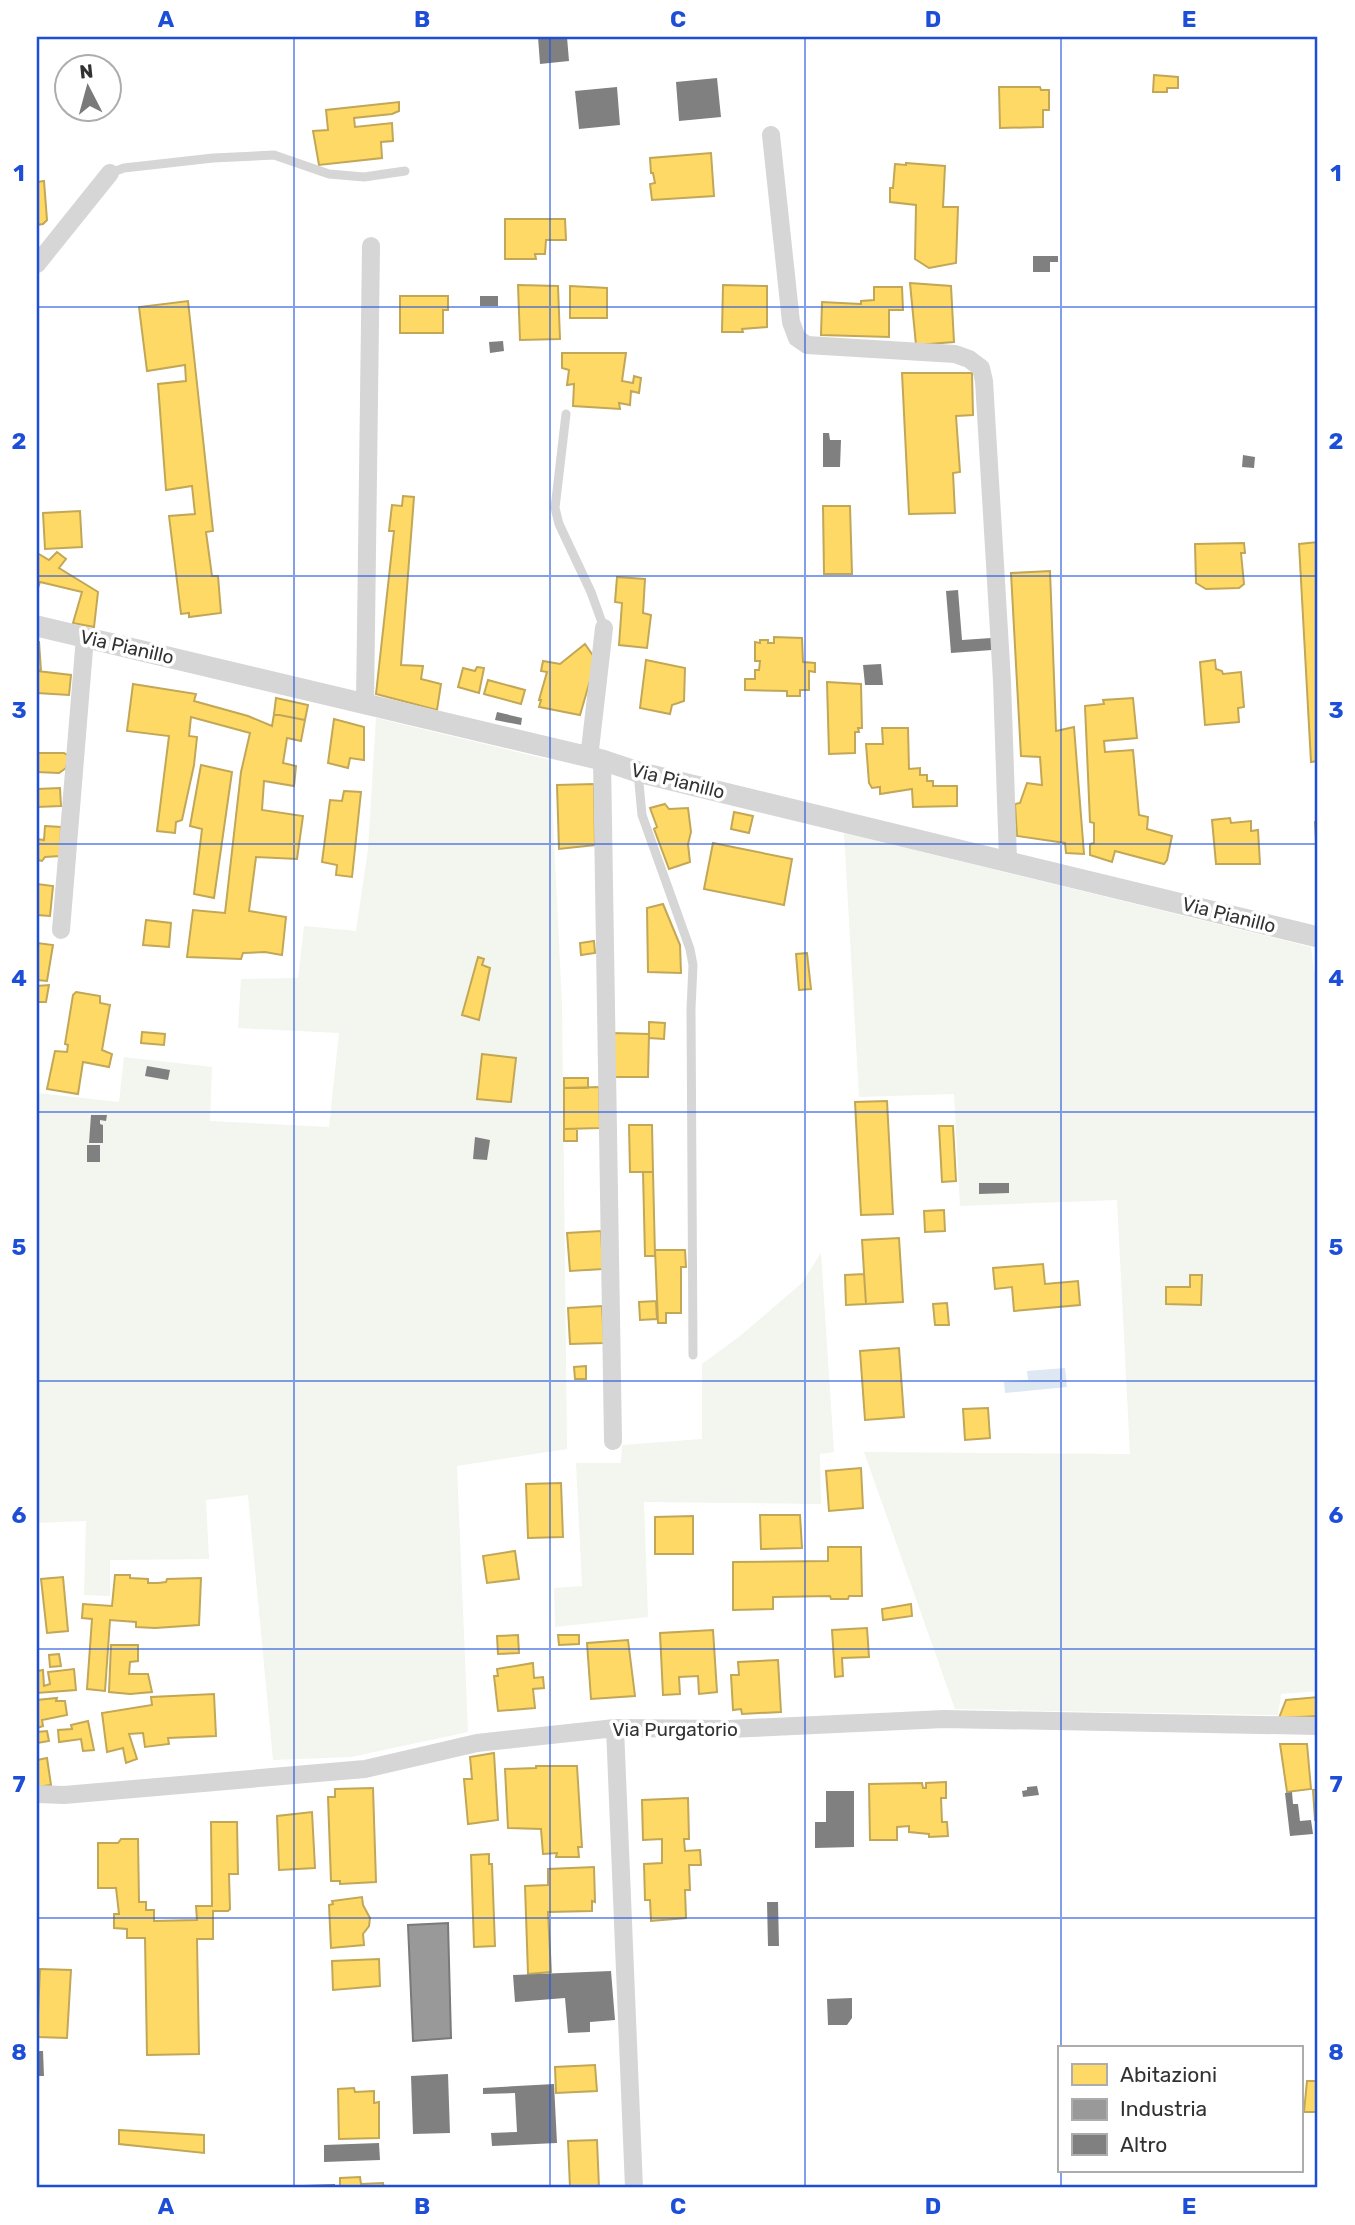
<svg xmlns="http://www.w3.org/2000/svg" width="1355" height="2225" font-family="Rubik,sans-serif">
<rect width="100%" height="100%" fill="#fff"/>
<!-- green -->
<path fill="#f2f6ee" d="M376,718l174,42 12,243 5,446 -110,17 11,266 -117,25 -78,3 -25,-265 -42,5 3,59 -99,1v36l-26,-1 2,-74 -49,2v-430l82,9 5,-45 88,10 -2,54 119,6 10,-94 -101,-5 3,-49 57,-1 6,-52 52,5 12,-82z
M844,833l467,114 3,24 4,1v719l-37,3 -3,21 -323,-6 -91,-257 266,2 -13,-254 -157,6 -6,-112 -95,3z
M821,1253l13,199 -14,2 1,50 -177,-2 4,115 -93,10 -1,-39 28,-2 -6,-123h45l1,-18 80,-6v-75l38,-28 62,-53z"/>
<!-- water -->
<path fill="#dde8f3" d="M1065,1368l2,19 -62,6 -1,-11 24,-2 -1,-9z"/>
<!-- homes -->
<path fill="#ffd966" stroke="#c2a756" stroke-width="2" d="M1154,75l24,2v11h-11v4h-14z
M999,87h41l1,3h8v20h-6v17l-43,1z
M399,102v9l-7,3 -38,4 1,9 37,-4 1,18 -12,1 1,16 -63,7 -6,-34 15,-1 -2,-20z
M711,153l3,43 -62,4 -2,-16 5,-1 -2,-10h-2l-1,-15z
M906,163l39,3 -2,41h15l-2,56 -27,5 -14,-9 1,-54 -26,-3v-14h3l2,-24 11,1z
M44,181l3,39 -4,4 -6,1v-43z
M505,219h60l1,21h-20l-1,14h-10l1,5h-31z
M910,283l41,3 3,56 -38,3z
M518,285l40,1 2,53 -40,1z
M723,285l44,1v41l-25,2 1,3h-21z
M570,286l37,2v30h-37z
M874,287h28l1,23h-14v27l-68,-2 1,-33 39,2v-3l13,-1z
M400,296h48v14h-5v23h-43z
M188,301l25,230 -7,1 6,44h6l3,37 -32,4v-4l-8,1 -12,-98 26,-2 -3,-28 -26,4 -8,-106 28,-3 -1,-16 -38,6 -8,-64z
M562,353h64l-4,28 11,2 1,-7 7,2 -2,15 -8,-2 -1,14 -11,-2 1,6 -47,-3 1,-22 -7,1 2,-15 -7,-2z
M902,373h70l1,42 -17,1 4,56 -7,1 2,40 -46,1z
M403,496l11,1 -13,168 22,1 -2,13 20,5 -4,26 -61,-16 18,-163h-5l3,-26 10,1z
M823,506h27l2,68h-28z
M80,511l2,36 -37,2 -2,-36z
M1318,542v219l-7,1 -12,-218z
M1244,543l1,10h-4l3,31 -5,4 -33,1 -10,-6 -1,-39z
M57,552l9,7 -7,9 39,24 -4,35 -21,-4 9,-31 -42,-10 -3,9v-38l12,7z
M1050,571l6,160 18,-4 10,127 -18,-1 -1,-10 -48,-7 -2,-32 5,-1 7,-20 15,2 -2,-28 -19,-1 -10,-183z
M617,577l28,2 -2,34 8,2 -4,33 -28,-3 3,-42 -7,-1z
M774,637l28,1 1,24 12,1v9l-6,-1v19h-9v6h-13v-5l-42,-1v-11h10v-9h4l1,-9h-5v-19l5,1v-3h8v3h6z
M37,641l2,1 2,29 -4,-1z
M585,644l11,16 -16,55 -41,-8 2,-7h-2l8,-28 -6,-1 2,-10 17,3z
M646,660l39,8 -1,33 -12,4 -2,9 -30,-6z
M1215,660l1,9 6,2 1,3 18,-2 3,35 -6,1 1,14 -34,3 -5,-63z
M477,667l7,1 -5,25 -21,-6 5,-19 12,3z
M37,671l34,4 -2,20 -32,-2z
M488,680l37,10 -4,14 -37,-10z
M827,682l34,2 1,44h-4l1,4h-4v21l-26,1z
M133,684l63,10 -2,7 54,15 24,10 2,-12 31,6 -4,21 -14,-3 -4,25 13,3 -2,20 -30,-5 -2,29 41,6 -6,43 -41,-2 -7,54 37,6 -4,38 -17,-3 -22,1 -2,6 -54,-2 6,-47 32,3 16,-141 9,-39 -59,-16 -2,19 8,1 -3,28 -12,55 -6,2 -1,11 -18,-2 12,-95 -42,-5z
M276,698l32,7 -3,15 -31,-6z
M1133,698l4,40 -33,3 1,11 28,-2 6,65 9,2 -1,12 25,7 -5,24 -3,4 -49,-13 -3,11 -22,-7v-11l4,-1v-20l-4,-1 -5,-116 19,-2 -1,-4z
M334,719l30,8v33l-14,-2 -2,10 -20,-5z
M882,728h26l1,41 11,-1v7h7v6h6v5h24v20l-44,1 -1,-18 -32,5v-7l-8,1 -3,-5 -3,-39h17z
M37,753h27l5,3 -3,12 -7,5 -22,-1z
M201,765l31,7 -18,126 -20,-4 8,-65 -12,-3z
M594,784l1,61 -36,4 -2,-64z
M60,788l1,18 -24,1v-18z
M344,791l17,1 -9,85 -16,-2 1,-10 -15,-3 8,-62 12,1z
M665,804l4,5 19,-1 3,24 -3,12 2,18 -21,7 -15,-40 3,-2 -7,-19z
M734,812l19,4 -4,17 -18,-4z
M1230,818l1,5 20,-2v10l7,-1 2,34h-44l-4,-44z
M1315,822h3v40h-1z
M45,826l16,1 -1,29 -15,1 -3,4 -5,-1v-21l7,1z
M713,843l79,16 -8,46 -80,-16z
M37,884l16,2 -3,30 -13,-1z
M663,904l17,41 1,28 -33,-1 -1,-64z
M146,920l25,3 -2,24 -26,-2z
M594,941l1,12 -14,2 -1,-12z
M37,943l16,2 -6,36 -10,-1z
M807,953l4,36 -12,1 -3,-36z
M478,957l6,2 -2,6 8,3 -11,52 -17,-5z
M49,985l-3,17h-9v-16z
M76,992l24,4v7l10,2 -8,45 10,4 -3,13 -26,-5 -5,32 -31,-5 8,-38 12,1 1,-7 -3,-1 8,-49z
M649,1022l16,1 -1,16 -15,-1z
M142,1032l23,2 -1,11 -23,-2z
M612,1033l37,1 -1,43h-37z
M482,1054l34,4 -5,44 -34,-3z
M564,1078h24v10h-24z
M599,1087l1,41 -36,1v-41z
M887,1101l6,113 -32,1 -6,-113z
M629,1125h23l1,47h-23z
M939,1126h14l3,55 -14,1z
M564,1129h13v12h-13z
M643,1172h10l2,84h-10z
M944,1210l1,21 -20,1 -1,-21z
M601,1231l2,38 -33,2 -3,-38z
M899,1238l4,64 -37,2 -4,-64z
M655,1250h30l1,17h-5v46h-15v10h-8z
M1043,1264l2,20 33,-3 2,24 -66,6 -2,-24 -17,2 -2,-21z
M864,1274l2,30 -20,1 -1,-30z
M1190,1275h12l-1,30 -35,-1v-17h24z
M656,1301l1,18 -17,1 -1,-18z
M947,1303l2,22h-14l-2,-21z
M602,1306l2,37 -34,1 -2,-36z
M899,1348l5,69 -39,3 -5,-69z
M586,1366v13h-11l-1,-12z
M988,1408l2,30 -25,2 -2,-31z
M861,1468l2,40 -34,3 -3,-40z
M561,1483l2,54 -35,1 -2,-54z
M760,1515h40l2,33 -41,1z
M693,1516v38h-38v-37z
M828,1547h33l1,49h-13l-1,3h-17l-1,-3 -57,1v12l-40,1v-48l95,-1z
M515,1551l4,28 -32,4 -4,-27z
M115,1575h15v3l18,1v4h10l8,-1 1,-3 34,-1 -2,47 -44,3 -19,-1v-5l-26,-2 -5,71 -18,-2 5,-70 -10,-1 1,-14 29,2z
M63,1577l5,54 -21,2 -6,-54z
M911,1604l1,12 -29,4 -1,-11z
M867,1628l2,29 -27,1 1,18 -8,1 -3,-47z
M713,1630l4,62 -18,2 -1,-18 -19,1 1,17 -17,1 -3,-62z
M518,1635l1,18 -21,1 -1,-18z
M558,1635h21v9l-20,1z
M628,1640l7,56 -44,3 -4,-56z
M111,1645h27v16l-8,1 -1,12h19l4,18 -22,2 -21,-2z
M59,1654l2,12 -11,1 -1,-12z
M778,1660l3,52 -39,2 -1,-5 -8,1 -2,-35h8l-1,-13z
M533,1663l1,15 9,-1 1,11 -11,1 2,19 -37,3 -4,-35h4l-1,-7z
M74,1669l2,21 -39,3v-22l6,-1 1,16 6,-2 -2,-12z
M214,1694l2,42 -48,2 1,6 -24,3 -2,-14 -14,1 8,25 -11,4 -3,-15 -16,4 -5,-39 50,-8 -1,-8z
M1318,1697v19l-39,2 7,-18z
M57,1698l-1,3h9l2,14 -25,5 1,6 -6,2v-28z
M88,1721l6,29 -11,1 -2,-12 -22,3 -1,-12 14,-1 -1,-4z
M47,1731l2,10 -12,2v-11z
M1280,1744h27l4,45 -24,3z
M494,1753l4,67 -30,4 -4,-45h8l-2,-22z
M47,1758l4,27 -14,2v-27z
M536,1766h41l5,81h-4l1,10h-23l1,-4 -14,1 -2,-25 -33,-1 -3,-59 31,-1z
M946,1782v16h-5l1,24h5l1,14 -19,1v-3l-20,-2v-6l-12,1v13h-27l-1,-56 53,-1 1,5h3v-5z
M373,1788l3,94 -36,2v-3h-9l-3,-84h7v-8z
M1318,1789v31h-3l-2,-30z
M688,1798l1,41h-5l1,12 15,-1 1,15h-12l1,25h-5l1,28 -35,3 -1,-21h-5l-1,-36 18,-1v-24l-19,1 -1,-40z
M312,1812l3,56 -36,2 -2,-54z
M211,1822h26l1,52h-9l1,35 -2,2h-15v28h-16l2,115 -52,1 -2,-117h-18v-9l-13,-1v-14h5l-3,-26h-18v-45h20l3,-4h17l1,63h7v8h8v11l43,-1 -1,-14h16z
M489,1854v10h3l3,82 -21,1 -3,-92z
M594,1867l1,35 -3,-1v10l-44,1 3,60 -23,2 -3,-88 23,-1v-16z
M362,1897l1,8 7,13 -1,8 -6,8 1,11 -33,3 -2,-43 4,-1 -1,-3z
M379,1959l1,27 -47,4 -1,-29z
M40,1969l31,1 -4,68 -30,-1z
M595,2065l2,26 -41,2 -1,-26z
M1307,2081h11v31h-14z
M354,2088l1,4 19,-1v12l5,-1v36l-40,1 -1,-50z
M119,2130l85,5v18l-85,-9z
M597,2140l2,48h-29l-2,-47z
M360,2177l1,7 22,-1 1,5h-44v-10z"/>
<!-- industry -->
<path fill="#999" stroke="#7a7a7a" stroke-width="2" d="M448,1923l3,115 -38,3 -5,-116z"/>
<!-- building -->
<path fill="#808080" d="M538,37h29l2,24 -29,3z
M717,78l4,39 -42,4 -3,-39z
M617,87l3,38 -41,4 -4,-38z
M1033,256h25v6h-8v10h-17z
M480,296h18v10h-18z
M503,341l1,10 -14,2 -1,-11z
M823,433h6l1,7h11l-1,27h-17z
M1243,455l12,2 -1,11 -12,-1z
M958,590l4,50 29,-2 1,12 -41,3 -5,-62z
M881,664l2,21h-18l-2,-20z
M497,712l25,6 -1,7 -26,-5z
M147,1066l23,4 -2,10 -23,-4z
M91,1115h16l-1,6 -6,-1v4l3,1v18h-14z
M475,1137l15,3 -3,20 -14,-1z
M87,1145h13v17h-13z
M979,1183h30v10l-30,1z
M1037,1786l2,9 -16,2 -1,-6 5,-1v-3z
M826,1791h28v56l-39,1v-26h11z
M1292,1792l1,12h5l2,17 11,-1 2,14 -23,2 -5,-43z
M767,1902h11l1,44h-11z
M611,1971l4,49 -25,2v10l-22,1 -3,-35 -50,4 -2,-27z
M852,1998v20l-5,7h-19l-1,-26z
M37,2051h6l1,25h-7z
M448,2074l2,59 -37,1 -2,-58z
M554,2084l3,59 -65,3 -1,-13 26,-1 -2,-39 -32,1v-6z
M379,2143l1,17 -56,2v-17z
M335,2184v4h-32l-1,-3z"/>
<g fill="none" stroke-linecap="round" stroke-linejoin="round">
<!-- service -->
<path stroke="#d6d6d6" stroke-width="9" d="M110,173l14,-5 89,-10 61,-3 55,19 35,3 41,-6
M566,414l-11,94 4,16 32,68 13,36
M638,773l4,42 48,134 3,16 -2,44 2,346"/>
<!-- minor -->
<path stroke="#d6d6d6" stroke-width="18" d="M771,135l20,187 6,16 10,7 148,9 14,5 12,9 3,13 18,300 6,179
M37,264l73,-91
M365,704l6,-458
M589,758l15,-130
M602,760l11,681
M61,930l24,-293
M615,1728l19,460
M37,1794l27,1 301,-26 112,-26 138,-15 114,1 215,-10 374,7"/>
<!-- tertiary -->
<path stroke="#d6d6d6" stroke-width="21" d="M37,626l565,134 36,12 680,165"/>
</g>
<!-- grid -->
<path fill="none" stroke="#1d4ed8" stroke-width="2" stroke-opacity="0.55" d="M294,37v2151M550,37v2151M805,37v2151M1061,37v2011M37,307h1281M37,576h1281M37,844h1281M37,1112h1281M37,1381h1281M37,1649h1281M37,1918h1281M1061,2171v17"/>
<g text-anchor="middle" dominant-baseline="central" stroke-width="7" stroke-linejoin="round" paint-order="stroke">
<!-- street labels -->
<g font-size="19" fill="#323232" stroke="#fff">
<text transform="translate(127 647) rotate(13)">Via Pianillo</text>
<text transform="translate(678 781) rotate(14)">Via Pianillo</text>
<text transform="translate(1229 915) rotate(14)">Via Pianillo</text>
<text x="675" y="1729">Via Purgatorio</text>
</g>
</g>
<!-- border -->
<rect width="1355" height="2225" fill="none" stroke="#ffffff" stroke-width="77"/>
<!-- legend -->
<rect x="1058" y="2046" width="245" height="126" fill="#ffffff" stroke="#adadad" stroke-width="2"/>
<rect x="1072" y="2064" width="35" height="21" fill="#ffd966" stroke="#adadad" stroke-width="2"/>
<text x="1120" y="2082" font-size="21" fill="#323232">Abitazioni</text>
<rect x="1072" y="2099" width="35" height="21" fill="#999999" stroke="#adadad" stroke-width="2"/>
<text x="1120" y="2116" font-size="21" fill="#323232">Industria</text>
<rect x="1072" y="2134" width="35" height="21" fill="#808080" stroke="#adadad" stroke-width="2"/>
<text x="1120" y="2152" font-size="21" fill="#323232">Altro</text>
<!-- north arrow -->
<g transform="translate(88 88) rotate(354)"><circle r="33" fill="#ffffff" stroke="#adadad" stroke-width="2"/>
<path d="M0-5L12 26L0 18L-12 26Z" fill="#7a7a7a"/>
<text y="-10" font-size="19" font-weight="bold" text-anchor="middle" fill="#323232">N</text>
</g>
<rect x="38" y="38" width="1278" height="2148" fill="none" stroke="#1d4ed8" stroke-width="2.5"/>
<g font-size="23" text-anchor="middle" font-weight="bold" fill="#1d4ed8">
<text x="166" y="27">A</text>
<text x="422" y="27">B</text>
<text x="678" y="27">C</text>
<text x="933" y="27">D</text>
<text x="1189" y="27">E</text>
<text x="19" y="181">1</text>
<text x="1336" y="181">1</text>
<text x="19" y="449">2</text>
<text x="1336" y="449">2</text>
<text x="19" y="718">3</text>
<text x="1336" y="718">3</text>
<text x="19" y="986">4</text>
<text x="1336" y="986">4</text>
<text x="19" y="1255">5</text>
<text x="1336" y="1255">5</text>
<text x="19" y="1523">6</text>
<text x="1336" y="1523">6</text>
<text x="19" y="1792">7</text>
<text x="1336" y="1792">7</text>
<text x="19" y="2060">8</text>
<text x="1336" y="2060">8</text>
<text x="166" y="2214">A</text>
<text x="422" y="2214">B</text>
<text x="678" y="2214">C</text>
<text x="933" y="2214">D</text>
<text x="1189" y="2214">E</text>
</g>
</svg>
